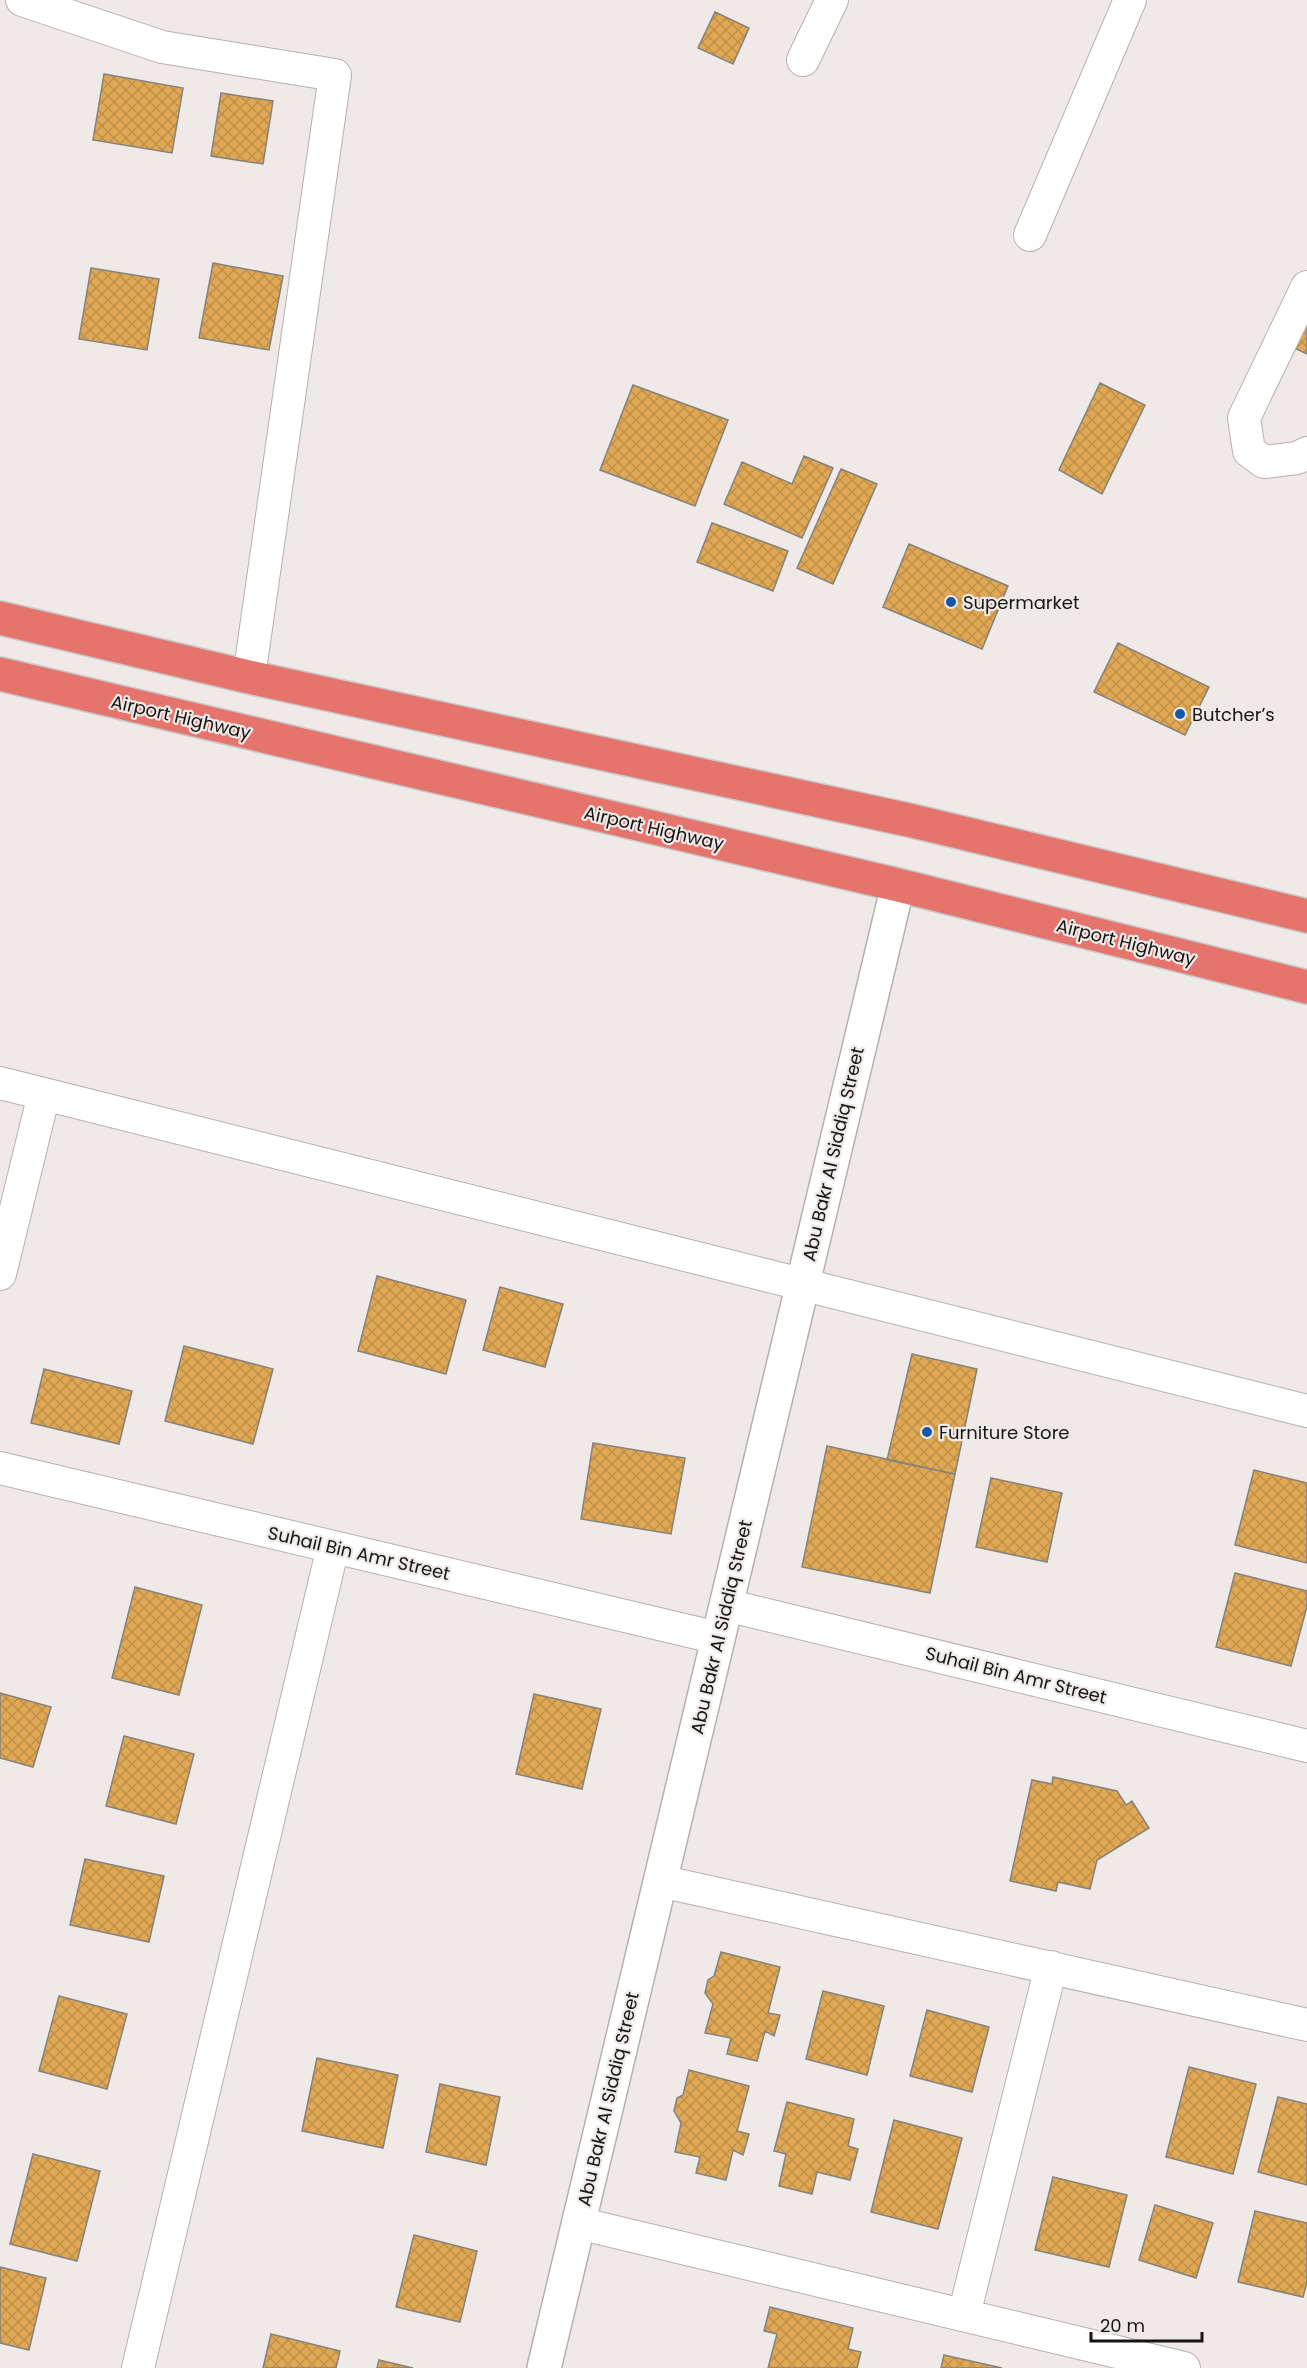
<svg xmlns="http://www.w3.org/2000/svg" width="1307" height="2368" font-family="Poppins,sans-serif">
<defs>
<pattern id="building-cross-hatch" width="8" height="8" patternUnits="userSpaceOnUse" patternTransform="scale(1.5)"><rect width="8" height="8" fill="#e0a854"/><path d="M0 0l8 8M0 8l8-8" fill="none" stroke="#bf9048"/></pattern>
</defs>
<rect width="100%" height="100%" fill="#efeae7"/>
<!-- building -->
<path fill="url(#building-cross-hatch)" stroke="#85827d" stroke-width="1.5" d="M715,12l34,16 -16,36 -35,-16z
M104,74l79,14 -11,65 -79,-13z
M221,93l52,8 -10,63 -52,-8z
M213,263l70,13 -14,74 -70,-12z
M91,268l68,11 -12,71 -68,-11z
M1307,320v34l-13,-6z
M1100,383l45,22 -43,89 -43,-24z
M633,385l95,35 -33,86 -95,-36z
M804,456l29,12 -31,70 -78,-34 18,-42 50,22z
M841,469l36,15 -44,100 -36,-16z
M712,523l76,28 -15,40 -76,-29z
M909,544l99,42 -26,63 -99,-42z
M1118,643l91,44 -24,48 -91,-43z
M377,1276l89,24 -20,74 -88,-23z
M500,1287l63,17 -18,63 -62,-17z
M184,1346l89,23 -20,75 -88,-23z
M912,1354l65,15 -22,105 -68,-14z
M44,1369l88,22 -13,53 -88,-21z
M593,1443l92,15 -14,76 -90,-15z
M827,1446l128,28 -25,119 -128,-26z
M1254,1470l53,13v80l-72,-18z
M991,1478l71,15 -15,69 -71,-15z
M1235,1573l72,18v15l-16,60 -75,-19z
M135,1587l67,18 -23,90 -67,-17z
M0,1693l51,14 -18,60 -33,-9z
M534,1694l67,15 -19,80 -66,-15z
M124,1736l70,18 -18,70 -70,-18z
M1053,1777l64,14 9,14 6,-4 17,27 -52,32 -7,29 -32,-7 -2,9 -46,-10 22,-101 20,4z
M85,1859l79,17 -15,66 -79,-17z
M721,1952l59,15 -12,46 12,2 -6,21 -9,-5 -8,30 -30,-7 4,-16 -26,-5 8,-29 -8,-11 3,-13 6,-4z
M823,1991l61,15 -17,69 -61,-16z
M59,1996l68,18 -20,75 -68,-18z
M927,2010l62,17 -17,65 -62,-16z
M317,2058l81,17 -15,73 -81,-17z
M1189,2067l67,17 -23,90 -67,-17z
M689,2070l60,16 -12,45 12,3 -6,21 -10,-5 -7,30 -30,-7 4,-16 -25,-5 6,-29 -7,-12 3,-13 6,-3z
M440,2084l60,13 -14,68 -60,-13z
M1278,2097l29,7v81l-49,-13z
M787,2102l67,17 -6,27 10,3 -8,31 -33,-8 -5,22 -33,-8 7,-32 -12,-3z
M894,2120l68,18 -24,91 -67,-17z
M33,2154l67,17 -23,90 -67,-17z
M1053,2177l74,18 -18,72 -74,-17z
M1155,2205l58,18 -17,55 -57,-18z
M1255,2211l52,12v59l-4,15 -65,-15z
M414,2235l63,16 -17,71 -64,-15z
M0,2267l46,11 -17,72 -29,-7z
M770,2307l83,21 -5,21 13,3 -4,16h-89l9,-34 -13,-3z
M271,2334l69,17 -4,17h-73z
M944,2355l58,13h-61z
M379,2360l34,8h-36z"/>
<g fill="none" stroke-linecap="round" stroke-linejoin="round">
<defs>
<path id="street" d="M22,0l140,47 173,28 -86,602
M803,60l29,-60
M1030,235l100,-235
M1307,287l-63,131 5,33 15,11 33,-4 10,-5
M0,1083l1307,328
M0,1274l44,-180
M0,1468l718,170
M726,1605l581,141
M660,1881l647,144
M578,2223l606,145
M964,2315l87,-348
M138,2368l195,-821"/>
<path id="secondary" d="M544,2368l354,-1483"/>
<path id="highway" d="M0,618l249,59 664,144 394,95
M0,674l898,211 409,102"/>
</defs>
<!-- street casing -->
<use href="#street" stroke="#b6b1ae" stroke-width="34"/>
<!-- secondary casing -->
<use href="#secondary" stroke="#b6b1ae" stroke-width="36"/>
<!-- highway casing -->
<use href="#highway" stroke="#c7c7c7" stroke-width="36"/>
<!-- street -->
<use href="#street" stroke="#fff" stroke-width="32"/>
<!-- secondary -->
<use href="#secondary" stroke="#fff" stroke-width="33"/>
<!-- highway -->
<use href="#highway" stroke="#e5746c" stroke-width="33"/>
</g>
<!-- markers -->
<g fill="#1557a7" stroke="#efeae7" stroke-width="2">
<circle cx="951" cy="602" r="6"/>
<circle cx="1180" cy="714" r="6"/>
<circle cx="927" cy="1432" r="6"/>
</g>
<g text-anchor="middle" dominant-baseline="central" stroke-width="4.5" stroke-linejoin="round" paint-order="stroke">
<!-- poi labels -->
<g font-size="18" fill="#171514" stroke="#efeae7" text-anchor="start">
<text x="963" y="602">Supermarket</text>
<text x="1192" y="714">Butcher’s</text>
<text x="939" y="1432">Furniture Store</text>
</g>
<!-- street labels -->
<g font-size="18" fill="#171514" stroke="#efeae7">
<text transform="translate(181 717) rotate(13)">Airport Highway</text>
<text transform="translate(654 828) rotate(13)">Airport Highway</text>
<text transform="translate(1126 942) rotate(14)">Airport Highway</text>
<text transform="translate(833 1154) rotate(-77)">Abu Bakr Al Siddiq Street</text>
<text transform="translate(359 1553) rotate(13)">Suhail Bin Amr Street</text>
<text transform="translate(721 1627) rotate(-77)">Abu Bakr Al Siddiq Street</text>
<text transform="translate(1016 1675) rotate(14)">Suhail Bin Amr Street</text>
<text transform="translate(608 2099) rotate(-77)">Abu Bakr Al Siddiq Street</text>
</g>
</g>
<!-- scale -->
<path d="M1091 2332v9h111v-9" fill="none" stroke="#171514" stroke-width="3"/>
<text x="1100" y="2332" font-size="18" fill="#171514" stroke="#efeae7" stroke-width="4.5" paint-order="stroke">20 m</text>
</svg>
